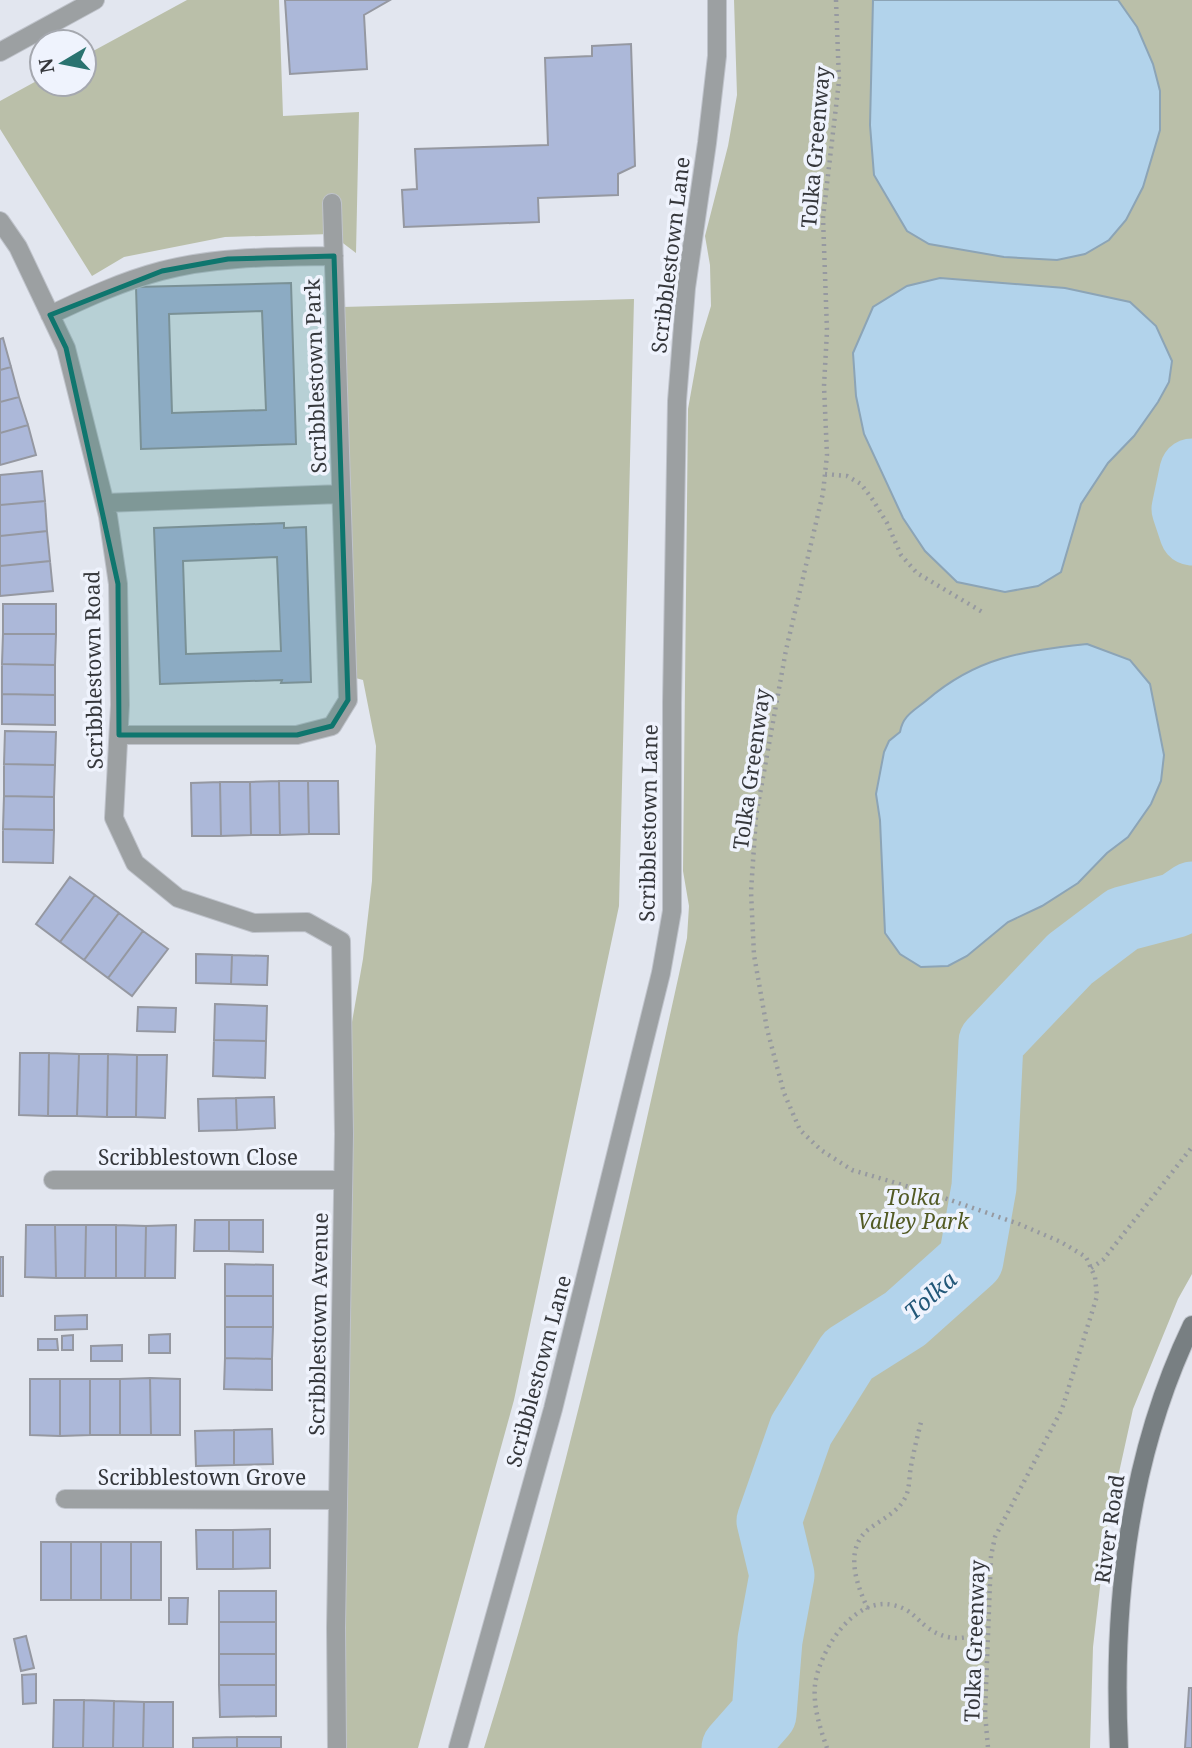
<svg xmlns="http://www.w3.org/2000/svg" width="1192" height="1748" font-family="'Noto Serif',serif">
<rect width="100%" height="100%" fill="#e2e6ef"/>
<!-- green -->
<path fill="#babfa9" d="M187,0h92l4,116 76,-4 -3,141 -25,-19 -106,3 -101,20 -32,19 -92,-147v-28l42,-23v6h42v-28z
M734,0h458v1274l-14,25 -45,110 -26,118 -14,120 -3,101h-606c83,-266 143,-538 203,-810l2,-32 -6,-35 5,-462 12,-67 11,-36 -1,-41 -5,-29 23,-90 9,-51z
M634,299l-15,607 -105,494 -96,348h-80l8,-614 6,-112 11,-63 9,-78 4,-135 -13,-66 -15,-4 -6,-369z"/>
<!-- water -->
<path fill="#b2d3eb" stroke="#8ca4b6" stroke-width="2" d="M873,0h245l19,27 16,37 7,27v39l-17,57 -17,33 -17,20 -24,14 -28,6 -53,-3 -75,-13 -22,-13 -33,-56 -4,-50z
M940,278l125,10 65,14 26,24 16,35 -3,21 -11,20 -24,34 -26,27 -27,41 -20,68 -23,14 -33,6 -48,-10 -32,-31 -22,-33 -39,-84 -8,-38 -3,-43 20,-46 34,-21z
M1087,644l43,16 20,24 14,71 -3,26 -10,23 -23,33 -21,16 -29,30 -36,23 -34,16 -41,34 -19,10 -27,1 -21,-13 -15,-21 -5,-113 -4,-26 8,-42 5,-11 11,-9c3,-17 14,-21 27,-32 50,-43 96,-49 160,-56z"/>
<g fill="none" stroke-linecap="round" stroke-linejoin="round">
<!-- river -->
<path stroke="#b2d3eb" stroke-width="65" d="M1192,471l-8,38 8,24
M734,1748l30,-34 6,-74 12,-65 -13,-54 32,-91 47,-75 57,-36 66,-59 13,-73 7,-145 79,-83 53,-40 53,-14 16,-11"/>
</g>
<!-- building -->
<path fill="#acb8d9" stroke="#9598a1" stroke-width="2" fill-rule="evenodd" d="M285,0h105l-26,15 3,54 -77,5z
M631,44l4,122 -17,8v21l-80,3 1,24 -135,5 -2,-37 15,-1 -2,-40 133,-4 -3,-87 47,-2v-10z
M291,283l5,161 -155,5 -5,-162zM262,311l4,99 -94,3 -3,-99z
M3,338l8,29 -11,3v-31z
M11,367l8,30 -19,5v-32z
M19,397l9,28 -28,8v-31z
M28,425l8,30 -36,10v-32z
M42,471l3,30 -45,4v-30z
M45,501l2,30 -47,5v-31z
M284,523v5l22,-1 5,155 -30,1 1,-3 -122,4 -6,-156zM277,557l4,94 -95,3 -3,-93z
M47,531l3,30 -50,5v-30z
M50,561l3,30 -53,5v-30z
M3,604h53v30h-53z
M3,634h53l-1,31 -53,-1z
M2,664l53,1v30l-53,-1z
M2,694l53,1v30l-53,-1z
M5,731l51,1 -1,33 -51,-1z
M4,764l51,1 -1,32 -50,-1z
M279,781l1,54h-29l-1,-53z
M279,781h29l1,53 -29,1z
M308,781h30l1,53h-30z
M220,782l1,54h-29l-1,-53z
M220,782h30l1,53 -30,1z
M4,796l50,1v33l-51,-1z
M3,829l51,1 -1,33 -50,-1z
M70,877l25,18 -35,47 -24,-18z
M95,895l24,18 -35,47 -24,-18z
M119,913l24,18 -35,47 -24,-18z
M143,931l25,18 -36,47 -24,-18z
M196,954l36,1 -1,29 -35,-1z
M232,955l36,1 -1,29 -36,-1z
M215,1004l52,2 -1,35 -52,-1z
M138,1007l38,1 -1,24 -38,-1z
M214,1040l52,1 -1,37 -52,-2z
M20,1053h29l-1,63 -29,-1z
M49,1053l30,1 -2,62h-29z
M79,1054h29l-1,63 -30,-1z
M108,1054l29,1 -1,62h-29z
M137,1055h30l-2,63 -29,-1z
M274,1097l1,31 -38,2 -1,-32z
M236,1098l1,32 -38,1 -1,-32z
M195,1220h34v31h-35z
M229,1220h34v32l-34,-1z
M26,1225h29l1,53 -31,-1z
M55,1225h31l-1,53h-29z
M86,1225h30v53h-31z
M116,1225l30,1 -1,52h-29z
M176,1225l-1,53h-30l1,-52z
M0,1257h3v39h-3z
M225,1264l48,1v31h-48z
M225,1296h48v31h-48z
M87,1315v14l-32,1v-14z
M225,1327h48l-1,32 -47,-1z
M170,1334v19h-21v-18z
M73,1335v15h-11v-14z
M38,1339h19l1,11h-20z
M122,1345v16h-31v-15z
M225,1358l47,1v31l-48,-1z
M150,1378l30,1v56h-29z
M150,1378l1,57h-31v-56z
M30,1379h30v57l-30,-1z
M60,1379h30v56l-30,1z
M90,1379h30v56h-30z
M272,1429l1,35 -39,1v-35z
M234,1430v35l-38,1 -1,-35z
M270,1529v39l-37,1v-39z
M196,1530h37v39h-36z
M41,1542h30v58h-30z
M71,1542h30v58h-30z
M101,1542h30v58h-30z
M131,1542h30v58h-30z
M219,1591h57v31h-57z
M169,1598h19l-1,26h-18z
M219,1622h57v32h-57z
M26,1636l8,32 -13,3 -7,-32z
M219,1654h57v31h-57z
M36,1674v29l-13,1 -1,-29z
M219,1685h57v31l-56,1z
M1189,1688h3v60h-7z
M54,1700h30l-1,48h-30z
M84,1700l30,1 -1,47h-30z
M114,1701l30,1 -1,46h-30z
M144,1702h29v46h-30z
M237,1737h44v11h-44z
M237,1737v11h-44v-10z"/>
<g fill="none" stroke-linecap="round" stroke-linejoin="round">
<defs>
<path id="minor" d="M0,221l18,26 48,101 42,168 10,68 2,121 -6,113 21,45 43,35 76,25 53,-1 34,19 3,193 -8,494 1,120
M50,315c36,-17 73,-34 111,-44 56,-15 115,-14 173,-15
M105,503l236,-9
M119,735h178l35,-9 16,-26 -16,-497
M53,1180h290
M65,1499l273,1
M458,1748l95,-339 108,-436 11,-62v-208l5,-302 9,-113 21,-145 10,-87v-56"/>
<path id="tertiary" d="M0,52l95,-52"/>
<path id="secondary" d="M1119,1748c-7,-143 10,-292 73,-423"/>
</defs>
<!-- minor casing -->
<use href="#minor" stroke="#bfc3cb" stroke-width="20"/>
<!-- tertiary casing -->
<use href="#tertiary" stroke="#bfc3cb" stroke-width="20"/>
<!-- secondary casing -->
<use href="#secondary" stroke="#bfc3cb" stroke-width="20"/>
<!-- path -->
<path stroke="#9699a0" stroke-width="4.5" stroke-dasharray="2 5" stroke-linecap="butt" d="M836,0l3,81 -16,137 4,113 -3,55 3,69 -4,38 -37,157 -30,166 -5,76 3,63 13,74 17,64 16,37 21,20 31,20 78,23 89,31 42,18 25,15 9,20 2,19 -35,113 -67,128 -4,19 -6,157 3,35
M825,474l22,2 14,8 12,16 14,23 14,32 16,18 67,40
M1091,1268l12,-8 89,-113
M868,1609c-11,-23 -25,-60 1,-80 13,-10 28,-16 36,-31 5,-9 4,-22 6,-32 3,-16 7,-32 11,-48
M827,1748c-7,-20 -14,-41 -12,-63 4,-33 38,-89 78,-80 18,4 22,13 35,23 20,14 39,12 60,2"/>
<!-- minor -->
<use href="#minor" stroke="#9ca0a2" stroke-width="18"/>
<!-- tertiary -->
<use href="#tertiary" stroke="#9ca0a2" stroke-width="18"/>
<!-- secondary -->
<use href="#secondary" stroke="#787f82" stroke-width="18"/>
</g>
<!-- marked area -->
<path fill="#0f766e" fill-opacity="0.2" stroke="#0f766e" stroke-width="5" stroke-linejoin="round" d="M334,256l14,444 -16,26 -35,9h-178l-1,-151 -52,-236 -16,-33 112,-44 66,-12z"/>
<g text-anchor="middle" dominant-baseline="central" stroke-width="7" stroke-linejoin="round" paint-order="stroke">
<!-- street labels -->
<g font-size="21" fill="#35373b" stroke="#eff3fd">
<text transform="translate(815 147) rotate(-85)">Tolka Greenway</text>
<text transform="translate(670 255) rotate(-83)">Scribblestown Lane</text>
<text transform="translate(315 376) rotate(-92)">Scribblestown Park</text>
<text transform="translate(93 670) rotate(-91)">Scribblestown Road</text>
<text transform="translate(751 769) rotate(-82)">Tolka Greenway</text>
<text transform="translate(648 823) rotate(-89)">Scribblestown Lane</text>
<text x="198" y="1157">Scribblestown Close</text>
<text transform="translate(318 1324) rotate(-89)">Scribblestown Avenue</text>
<text transform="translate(538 1371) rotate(-75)">Scribblestown Lane</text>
<text x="202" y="1477">Scribblestown Grove</text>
<text transform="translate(1109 1529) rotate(-82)">River Road</text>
<text transform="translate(974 1641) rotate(-88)">Tolka Greenway</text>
</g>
<!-- park labels -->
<g font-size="21" font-style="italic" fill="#525a23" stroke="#eff3fd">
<text x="913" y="1197">Tolka<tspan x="913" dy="24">Valley Park</tspan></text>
</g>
<!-- water labels -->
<g font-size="23" font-style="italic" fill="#225778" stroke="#eff3fd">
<text transform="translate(930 1295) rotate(-41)">Tolka</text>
</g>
</g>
<!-- north arrow -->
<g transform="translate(63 63) rotate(260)"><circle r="33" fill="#eff3fd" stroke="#a5a8af" stroke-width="2"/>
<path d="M0-5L12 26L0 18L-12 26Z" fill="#2a7370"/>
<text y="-10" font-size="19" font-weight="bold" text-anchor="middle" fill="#35373b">N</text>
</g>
</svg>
